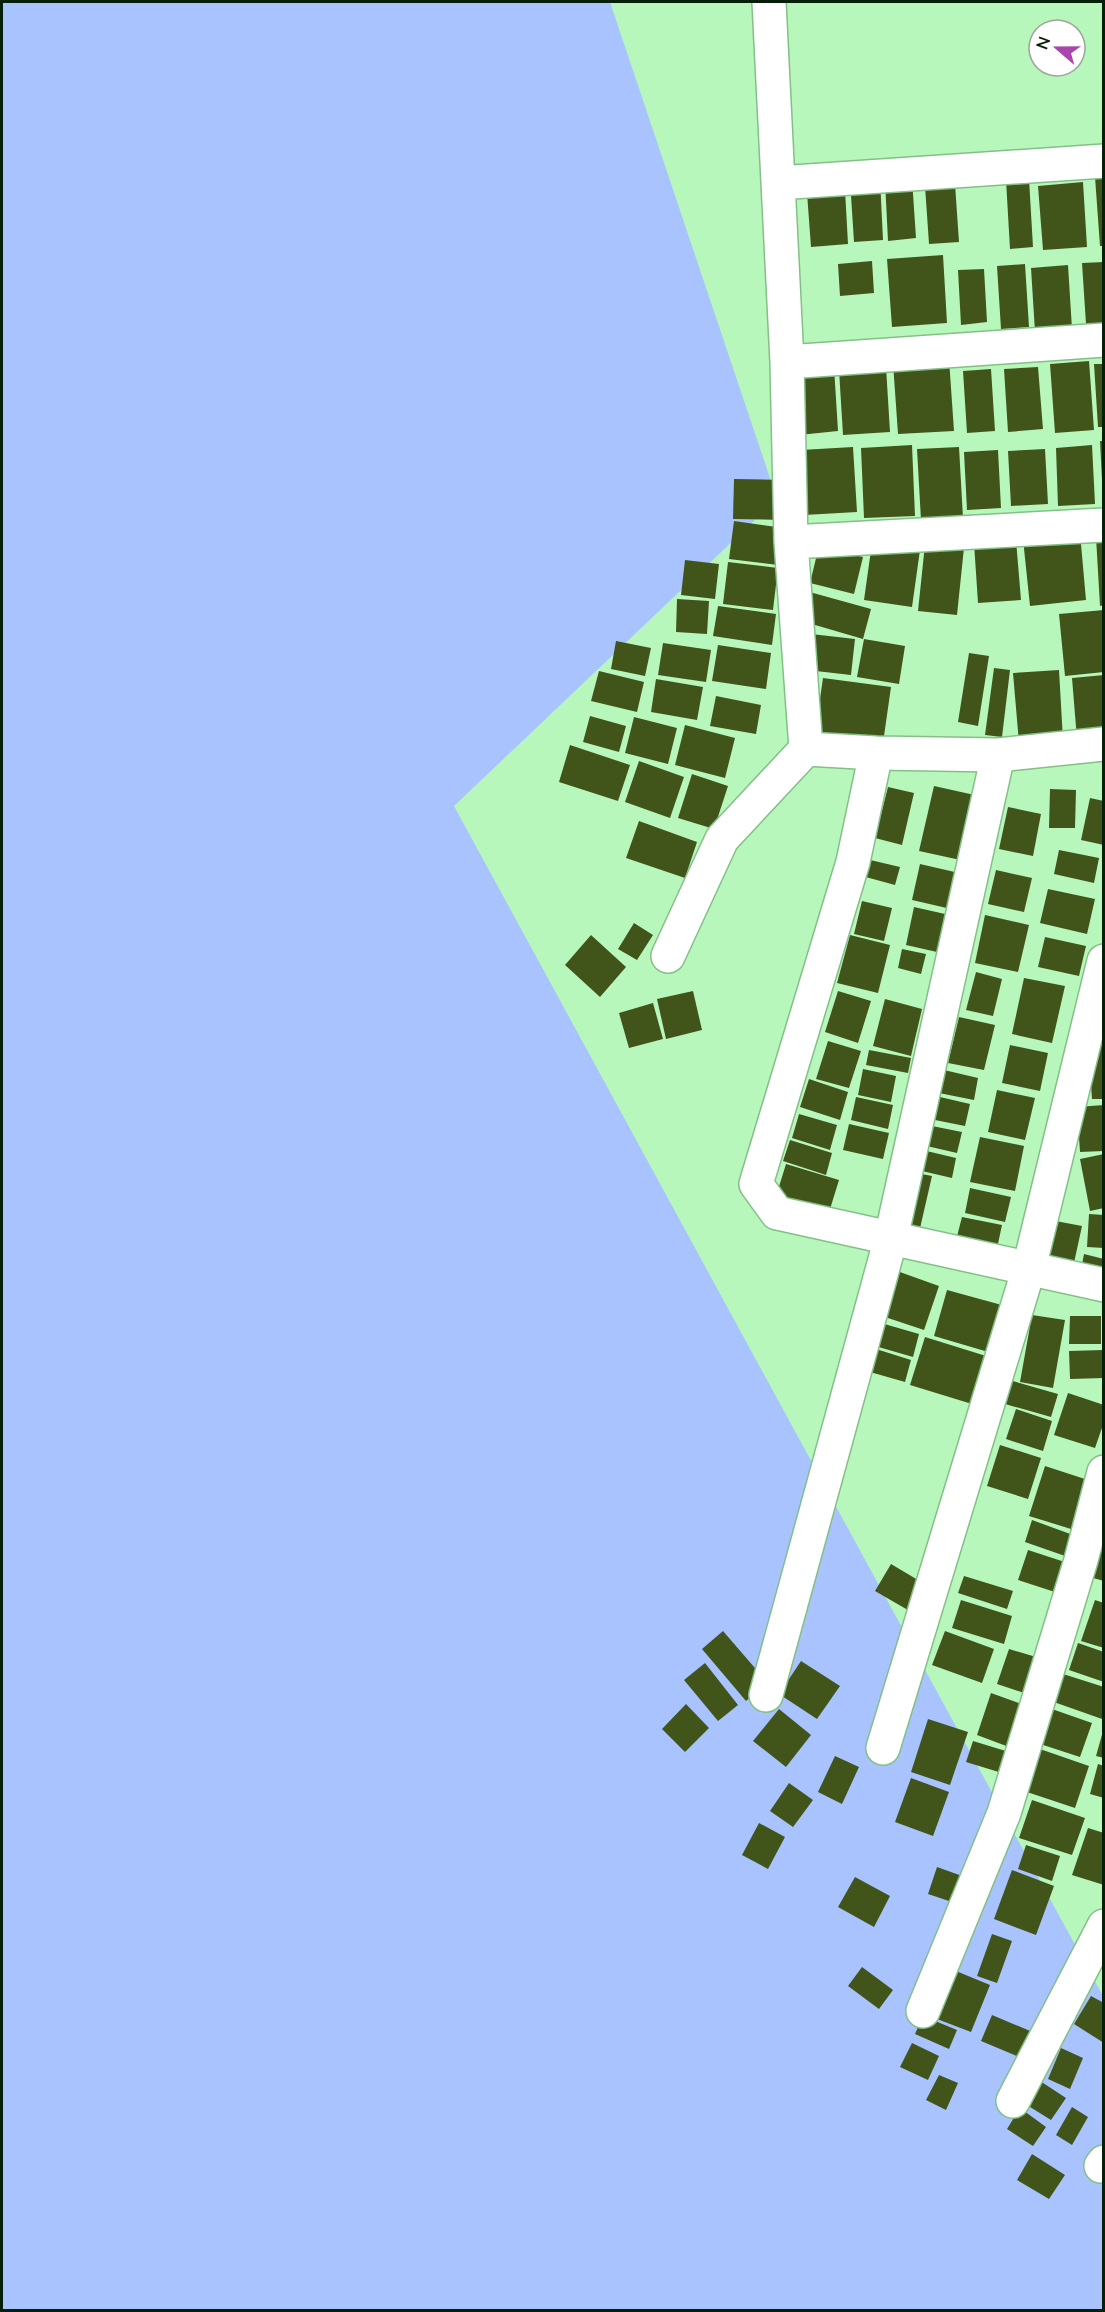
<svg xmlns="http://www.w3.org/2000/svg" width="1105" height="2312" font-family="Lato,sans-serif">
<rect width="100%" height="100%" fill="#b8f7bb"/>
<!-- water -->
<path fill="#a8c3fd" d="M2,2h608l167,497 -323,307 649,1190v314h-1101z"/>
<!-- building -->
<path fill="#41551a" d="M1104,176v70h-4l-5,-69z
M880,179l3,61 -29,2 -4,-62z
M912,179l4,59 -28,3 -3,-60z
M1029,179l4,68 -23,2 -4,-69z
M1083,182l4,65 -44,3 -5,-64z
M955,184l4,58 -30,2 -4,-58z
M845,190l3,54 -37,3 -4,-54z
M943,255l4,68 -55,4 -5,-68z
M872,261l2,32 -34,3 -2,-32z
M1104,262v61l-18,1 -4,-61z
M1025,264l4,63 -28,2 -4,-63z
M1068,265l4,64 -37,3 -4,-64z
M984,269l3,53 -26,3 -3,-55z
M949,359l5,72 -56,3 -5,-71z
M1089,361l5,69 -39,3 -5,-69z
M1094,364h10v63h-6z
M834,367l4,64 -39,4 -4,-66z
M886,367l4,65 -47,3 -4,-65z
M1038,367l5,62 -35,3 -4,-63z
M991,369l4,62 -28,2 -4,-62z
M1100,441h4v39h-2z
M912,445l3,71 -51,2 -3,-70z
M1092,445l3,59 -37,2 -2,-58z
M853,447l4,65 -53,3 -3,-65z
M959,447l4,71 -42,2 -4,-71z
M1045,449l3,55 -37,2 -3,-55z
M998,450l3,58 -34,2 -3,-58z
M734,479l53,1 -2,40 -52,-1z
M734,521l50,7 -6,37 -49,-6z
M1080,533l6,67 -56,6 -7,-67z
M926,535l39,3 -8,77 -39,-4z
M1096,537h8v68l-4,1z
M1016,540l5,60 -43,3 -4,-60z
M872,543l48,7 -8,57 -48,-7z
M819,546l44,11 -9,37 -44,-11z
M685,560l34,4 -4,35 -34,-4z
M728,562l50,6 -5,42 -50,-6z
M806,591l65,18 -8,30 -65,-19z
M677,599l32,2 -2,33 -31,-2z
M718,606l58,8 -4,31 -59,-9z
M1104,610v62l-39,4 -6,-62z
M811,634l44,5 -4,36 -44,-5z
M864,639l41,7 -6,38 -42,-7z
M616,641l35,7 -6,28 -34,-7z
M663,643l48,7 -5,32 -48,-7z
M718,645l53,8 -5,36 -54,-8z
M969,653l20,3 -11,70 -20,-4z
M994,668l16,2 -8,67 -17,-2z
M1059,670l4,70 -44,3 -6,-70z
M599,671l45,11 -7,30 -46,-11z
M1104,675v62l-27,2 -5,-61z
M823,678l68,9 -8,56 -68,-9z
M656,679l47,8 -6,33 -46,-8z
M716,696l45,9 -5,29 -46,-8z
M590,716l36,10 -7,26 -36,-10z
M634,717l43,11 -9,36 -43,-11z
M685,725l50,13 -10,40 -50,-13z
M570,745l60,20 -12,36 -59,-19z
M639,761l45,16 -14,41 -45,-16z
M692,774l36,12 -14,43 -36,-11z
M934,786l45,10 -14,65 -46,-10z
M888,787l26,6 -12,52 -27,-7z
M1050,789l26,1 -1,38h-26z
M1090,798l14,3v44l-23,-5z
M1008,807l33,7 -8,42 -34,-7z
M639,821l58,21 -12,36 -59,-20z
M1059,850l40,8 -5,25 -40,-9z
M866,859l34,8 -5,18 -33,-9z
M920,864l39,9 -8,36 -39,-9z
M996,870l36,8 -8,34 -36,-8z
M1048,889l47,10 -8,35 -47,-11z
M862,901l30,7 -8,33 -30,-7z
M914,907l31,7 -8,38 -31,-7z
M985,915l44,10 -11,47 -43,-9z
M634,923l19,12 -16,25 -19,-11z
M591,935l35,32 -26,30 -35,-32z
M850,935l40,10 -12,48 -41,-10z
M1045,937l41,9 -7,30 -41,-9z
M902,949l24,5 -5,20 -23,-6z
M976,972l26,7 -9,37 -27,-6z
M1024,978l41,8 -13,57 -40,-9z
M693,991l9,39 -36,9 -9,-40z
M838,991l33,10 -13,42 -33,-11z
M885,999l37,10 -11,47 -38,-10z
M653,1003l10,36 -34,9 -10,-35z
M959,1017l36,8 -11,45 -36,-7z
M1104,1038v61h-12l-4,-59z
M828,1041l33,10 -12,37 -33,-9z
M1010,1045l38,8 -8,38 -38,-8z
M869,1050l42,8 -3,15 -42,-8z
M863,1069l33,7 -5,26 -33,-7z
M944,1070l34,8 -4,22 -35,-7z
M809,1079l39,13 -8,28 -40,-13z
M997,1090l38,8 -10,42 -37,-8z
M856,1097l37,8 -5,24 -37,-9z
M940,1097l30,7 -5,22 -30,-6z
M1104,1105v46l-24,1 -3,-45z
M799,1114l38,11 -7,25 -38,-12z
M849,1124l40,9 -6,26 -40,-9z
M922,1124l40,8 -5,21 -39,-9z
M980,1137l44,9 -9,45 -45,-9z
M790,1140l42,13 -6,22 -43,-14z
M914,1148l42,10 -4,20 -43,-10z
M1104,1154v54l-14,3 -10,-52z
M786,1164l53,16 -13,42 -53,-16z
M907,1171l25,5 -14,61 -25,-5z
M970,1188l41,9 -6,25 -40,-9z
M1089,1214l15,1v33l-17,-1z
M962,1217l40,8 -6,28 -41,-9z
M1045,1219l37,7 -10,46 -37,-8z
M1084,1254l20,5v21l-24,-5z
M897,1271l42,15 -15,44 -42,-14z
M947,1290l62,17 -14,47 -61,-18z
M1032,1315l33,5 -12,68 -33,-6z
M1070,1316h31v28h-32z
M881,1323l38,11 -6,23 -38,-11z
M925,1337l61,19 -14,48 -62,-19z
M876,1349l35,11 -6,22 -35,-10z
M1103,1350l1,28 -34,1 -1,-28z
M1006,1379l52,15 -7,23 -53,-15z
M1068,1393l36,12v17l-9,26 -41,-13z
M1016,1409l36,12 -9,30 -37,-12z
M1000,1445l41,13 -13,41 -41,-13z
M1045,1466l43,14 -17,49 -42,-13z
M1032,1520l41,15 -8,21 -40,-14z
M1104,1537v44l-18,-5z
M1028,1550l46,15 -10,30 -46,-15z
M891,1564l37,22 -15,27 -38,-22z
M964,1576l49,15 -6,18 -49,-16z
M961,1600l51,16 -8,28 -52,-16z
M1095,1600l9,3v45l-23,-7z
M723,1631l44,51 -21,19 -44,-52z
M945,1631l49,18 -12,34 -50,-18z
M1078,1643l26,9v30l-35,-12z
M1009,1649l27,8 -12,36 -27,-9z
M801,1661l39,25 -23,33 -38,-25z
M705,1663l33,42 -20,16 -34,-41z
M1060,1673l44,14 -2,32 -51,-18z
M991,1693l33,12 -15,42 -32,-12z
M686,1704l23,24 -24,24 -23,-23z
M1049,1708l43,15 -12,34 -43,-14z
M779,1709l32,26 -25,32 -33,-26z
M928,1719l40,13 -18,53 -39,-13z
M1103,1731h1v27l-8,-2z
M973,1741l36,11 -7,21 -36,-11z
M1037,1748l52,18 -14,42 -51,-17z
M835,1756l24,11 -17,37 -24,-12z
M1098,1764l6,2v32l-14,-4z
M911,1778l38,14 -16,44 -38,-14z
M789,1783l24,17 -20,27 -23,-16z
M1032,1800l53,18 -13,37 -53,-17z
M759,1823l26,14 -17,32 -26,-14z
M1088,1828l16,5v52l-32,-10z
M1026,1845l34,11 -8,25 -34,-12z
M937,1867l28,10 -10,26 -27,-9z
M1012,1870l42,16 -18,49 -42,-16z
M855,1877l35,19 -16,31 -36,-20z
M992,1934l20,7 -15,42 -20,-7z
M862,1967l31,23 -14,19 -31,-23z
M956,1971l34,14 -19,47 -34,-13z
M1091,1996l13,7v40l-30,-19z
M992,2015l43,18 -11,26 -43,-18z
M923,2016l34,14 -8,19 -34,-15z
M912,2043l27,13 -11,24 -28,-13z
M1061,2048l22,10 -13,31 -22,-10z
M939,2075l19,8 -12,27 -20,-10z
M1037,2079l29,19 -15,22 -29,-18z
M1072,2107l16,10 -16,28 -16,-10z
M1020,2108l26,19 -13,19 -26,-17z
M1032,2154l33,21 -16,24 -32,-19z"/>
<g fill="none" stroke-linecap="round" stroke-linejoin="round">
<defs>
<path id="street" d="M778,183l326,-22
M787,362l317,-22
M791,542l313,-17
M806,749l70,4 122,2 106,-11
M876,753l-23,109 -97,322 21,29 327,72
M668,956l54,-117 84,-90 -15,-207 -4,-180 -18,-360
M766,1695l125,-457 107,-483
M883,1748l146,-480 75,-307
M923,2011l81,-198 77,-253 23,-88
M1013,2101l91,-175
M1101,2166l3,-4"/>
</defs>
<!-- street casing -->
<use href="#street" stroke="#83c087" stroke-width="36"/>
<!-- street -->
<use href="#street" stroke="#fff" stroke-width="33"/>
</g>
<!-- border -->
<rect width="1105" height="2312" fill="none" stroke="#061f09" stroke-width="6"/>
<!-- north arrow -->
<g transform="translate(1057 48) rotate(290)"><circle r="28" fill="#ffffff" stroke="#9ba59d" stroke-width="1.5"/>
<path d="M0-4.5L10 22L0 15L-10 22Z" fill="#a846ad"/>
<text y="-9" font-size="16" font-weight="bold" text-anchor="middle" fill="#061f09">N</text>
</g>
</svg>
